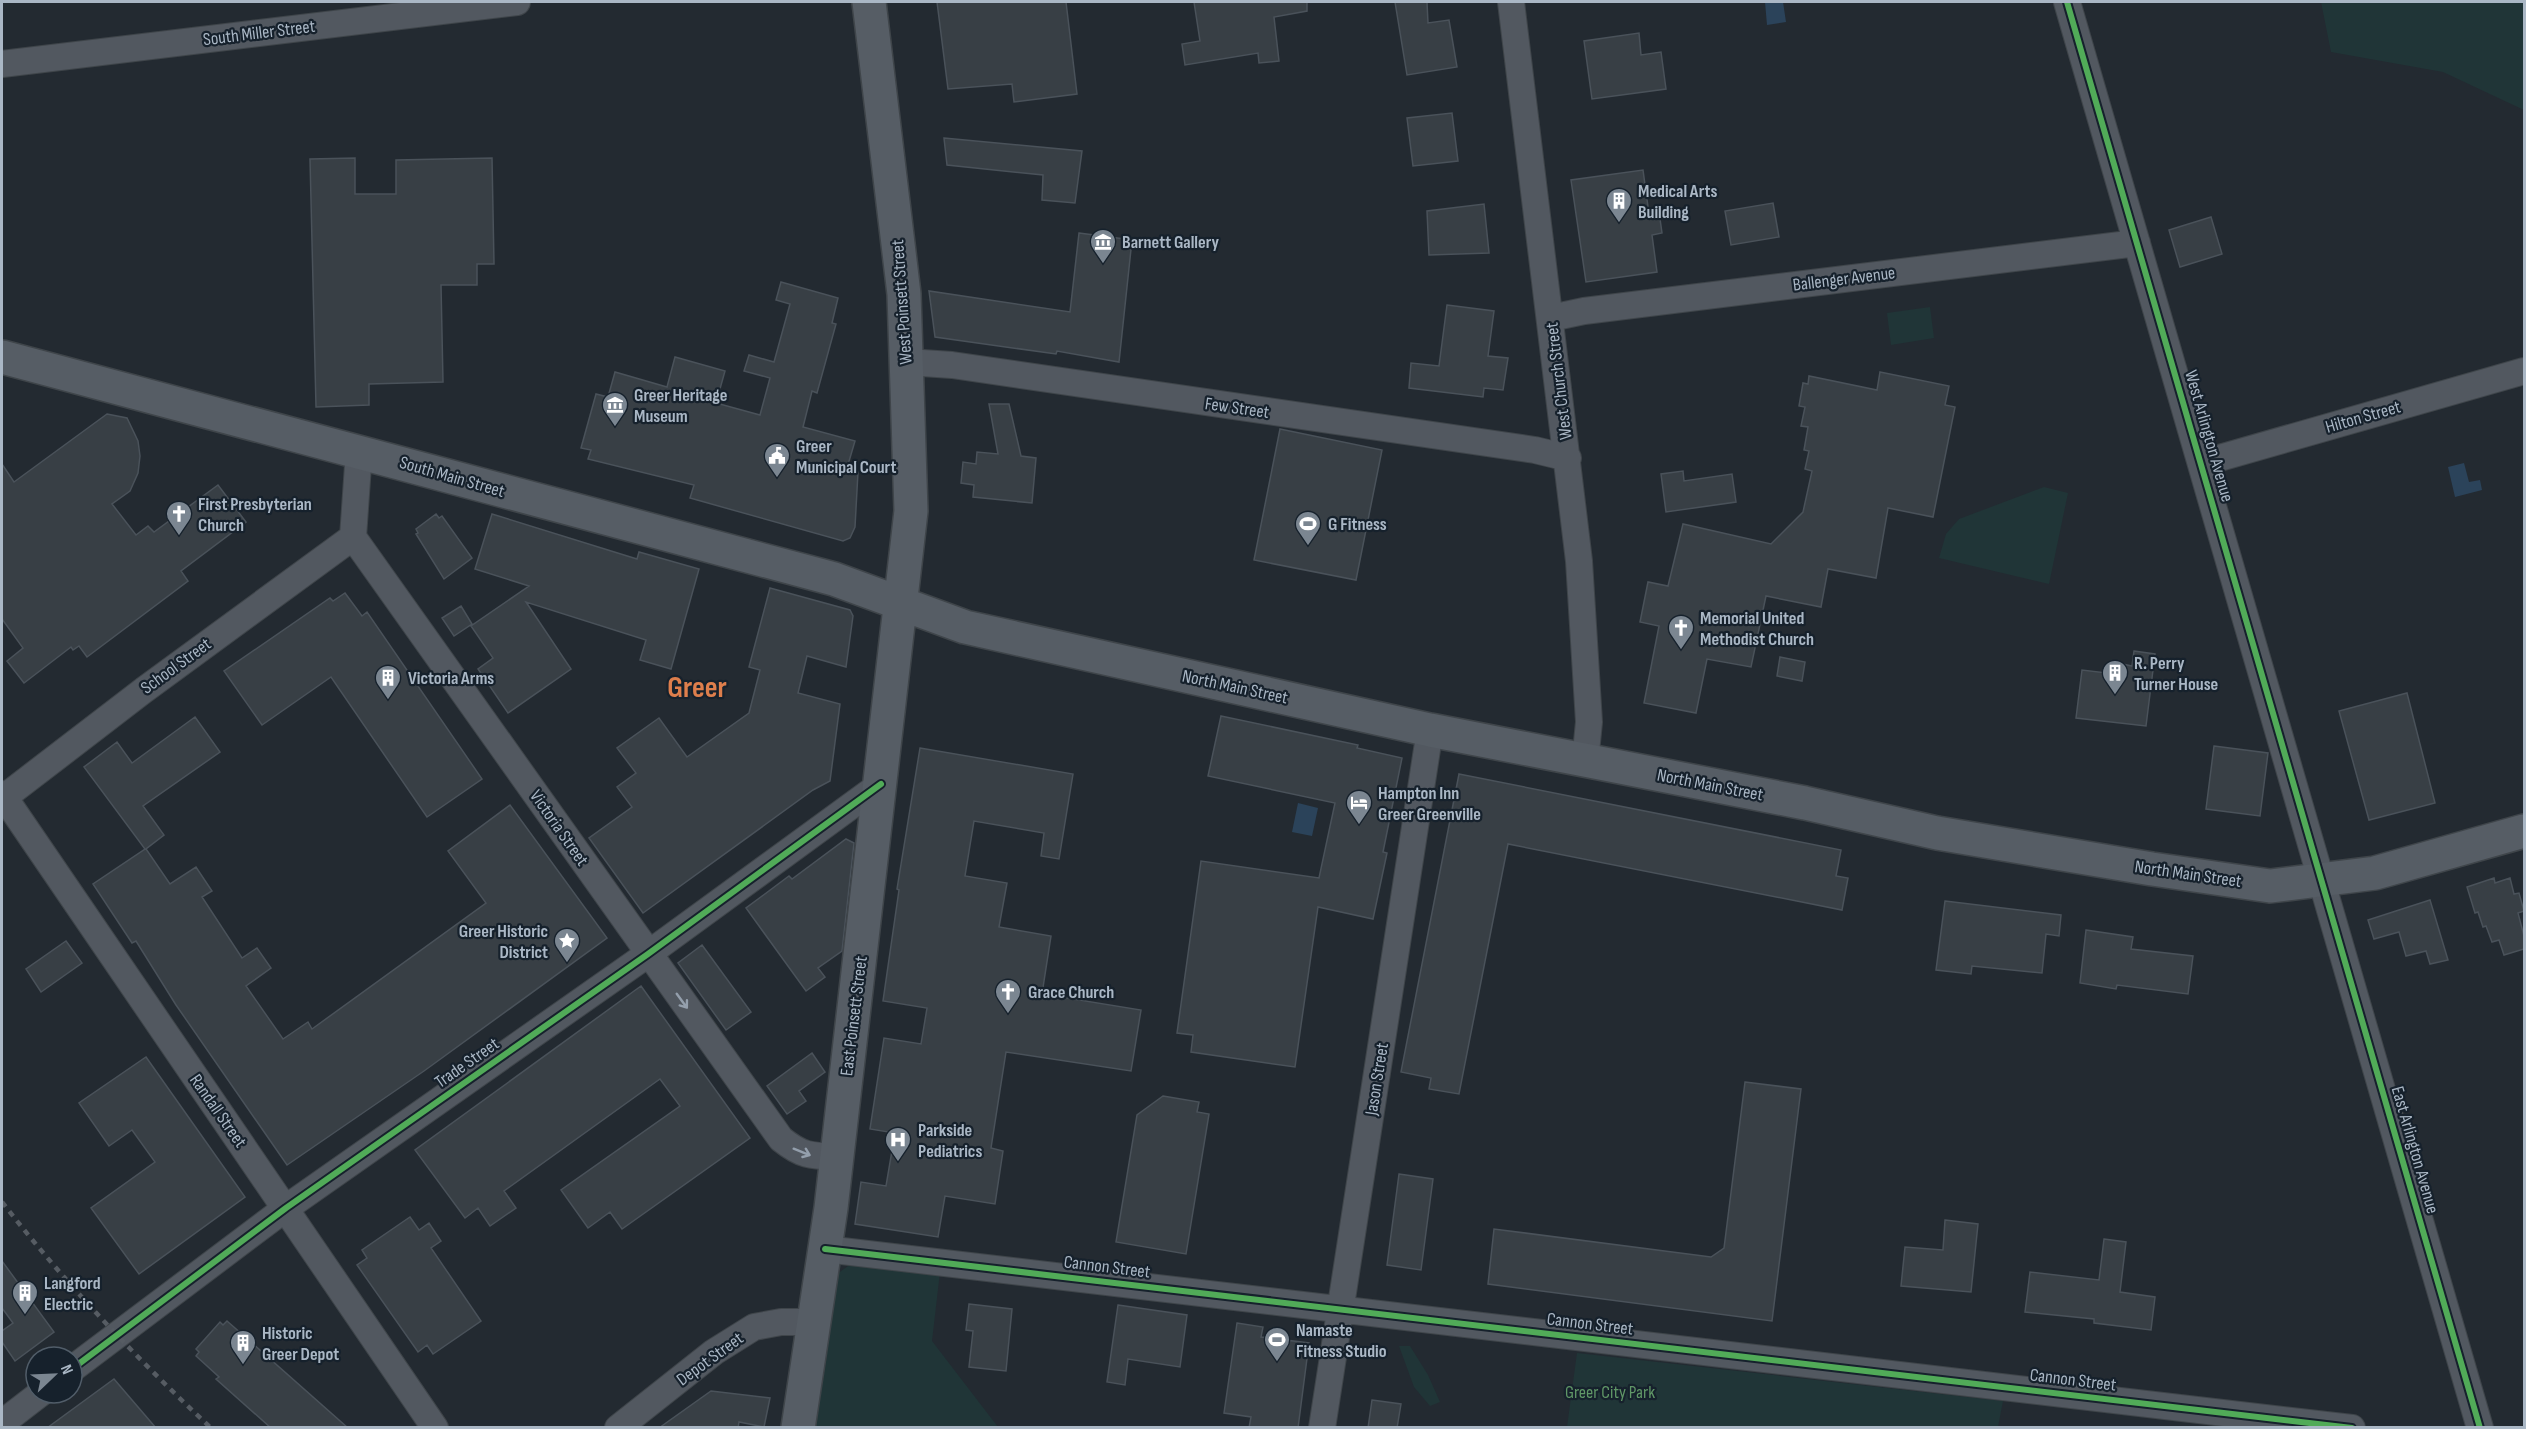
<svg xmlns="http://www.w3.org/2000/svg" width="2526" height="1429" font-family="'Sofia Sans Condensed',sans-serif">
<rect width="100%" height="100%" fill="#232a31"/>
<!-- green -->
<path fill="#203537" d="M2321,2h203v108l-81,-38 -112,-20z
M1930,307l4,31 -43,7 -4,-32z
M2044,487l24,6 -19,91 -110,-26 7,-24 13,-15z
M851,1264l89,8 -8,69 66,86 -183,1 11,-66 8,-81 3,-7z
M1399,1346h11l18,29 12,27 -10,4 -16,-19z
M1577,1353l426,48 -5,26h-431z"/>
<!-- water -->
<path fill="#2b435a" d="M1765,2h18l3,20 -19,3z
M2464,463l5,19 11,-2 2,10 -27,7 -7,-30z
M1298,803l20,5 -6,28 -20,-4z"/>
<!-- building -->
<path fill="#383f45" stroke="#4a525a" stroke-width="1.5" d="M937,2h129l11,92 -63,8 -2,-18 -64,5z
M1194,2h113v9l-33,6 5,44 -20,2 -1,-10 -73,12 -3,-21 18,-3z
M1395,2h32l1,21 21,-3 8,47 -50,8z
M1639,33l2,22 20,-3 5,37 -74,10 -8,-58z
M1452,113l6,48 -45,5 -6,-48z
M944,138l138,13 -7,52 -33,-3 1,-25 -96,-10z
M355,158v36h41v-34l96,-2 2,106h-17v21h-36l2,97 -74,2v21l-53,2 -6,-248z
M1643,170l6,44 10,-2 3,21 -10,2 5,37 -71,10 -15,-102z
M1773,203l6,34 -48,8 -6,-34z
M1484,204l5,49 -60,2 -2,-44z
M2211,217l11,37 -42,13 -11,-37z
M1079,233l53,7 -13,122 -62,-11 -1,3 -121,-17 -6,-46 141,21z
M781,282l57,16 -6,25 4,1 -19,69 -5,-2 -9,36 52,14 -8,27 11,4 -3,55 -5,11 -7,3 -153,-43 4,-13 -106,-26 3,-9 -10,-2 15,-54 12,3 7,-25 52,15 8,-30 50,14 -9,32 44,12 10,-37 -26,-7 5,-16 25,7 16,-58 -14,-4z
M1447,305l47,6 -6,45 20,2 -5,32 -19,-2 -1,9 -74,-9 2,-25 28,3z
M1880,372l69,14 -4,19 10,2 -22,110 -45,-9 -12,70 -48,-9 -7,38 -55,-11 -15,71 -44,-8 -11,54 -52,-10 15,-77 -19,-4 8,-40 20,4 15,-62 88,20 32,-32 9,-41 -7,-2 4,-18 -5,-1 4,-23 -7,-1 4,-19 -6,-1 4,-23 5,1 1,-8 68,14z
M989,404h20l12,52 15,2 -4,45 -59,-6 1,-12 -13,-2 2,-21 13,2 1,-12 21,2z
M107,414l20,4 11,23 2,15 -2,17 -8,18 -18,13 24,31 12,-9 6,6 64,-47 28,37 -65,49 7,10 -101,76 -8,-11 -6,4 -2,-3 -47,36 -17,-22 16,-13 -21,-29v-155l12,18z
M1280,429l102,21 -26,130 -102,-20z
M1683,471l1,10 48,-7 4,28 -70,10 -5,-38z
M436,514l3,4 3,-2 30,42 -28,21 -28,-45 2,-1 -2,-4z
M492,514l145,45 2,-7 60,17 -28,100 -31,-9 6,-20 -120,-38 45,67 -63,44 -30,-44 15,-11 -22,-32 58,-40 -54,-17z
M770,588l80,22 3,6 -7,51 -39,-11 -9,37 42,11 -10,77 -17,9 -170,123 -54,-75 43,-31 -15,-20 19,-14 -19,-25 42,-30 28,39 62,-44 11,-43 -11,-3z
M345,593l17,23 5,-4 115,167 -55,38 -96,-140 -69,48 -38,-54 106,-73 3,3z
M461,606l11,18 -18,12 -12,-18z
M2134,651l21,3 -9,72 -70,-8 6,-48 33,4 2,-11 15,3z
M1780,657l25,5 -3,19 -25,-5z
M2407,693l28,110 -66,17 -30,-109z
M1221,716l137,29 -1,3 45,10 -19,94 4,1 -14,66 -55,-12 -23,160 -104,-15 2,-17 -16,-2 24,-172 118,17 16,-75 -127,-27z
M195,717l25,35 -77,54 21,29 -18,14 24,35 26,-17 16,24 -10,6 40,61 15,-10 14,20 -25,18 37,53 25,-17 4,7 174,-126 -38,-52 62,-46 97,133 -183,133 -137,94 -111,-160 -40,-64 -4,2 -39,-59 52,-35 -61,-82 33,-25 15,21z
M2214,746l54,7 -8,63 -54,-7z
M920,748l153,26 -14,85 -18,-3 3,-23 -70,-12 -9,55 42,7 -8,44 52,9 -9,58 99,16 -10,61 -125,-19 -15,96 12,3 -8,53 -50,-8 -7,41 -83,-13 6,-42 25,4 9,-53 -25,-4 14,-91 37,6 6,-36 -44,-7 16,-111 -2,-1z
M1459,774l382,76 -5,26 12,2 -6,32 -334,-66 -49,250 -30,-5 2,-11 -30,-6z
M846,839l8,4 -12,108 -24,17 7,9 -19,14 -60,-83 43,-32 3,3z
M2494,878l1,5 15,-5 4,16 5,-1 5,18 -6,2 6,23v13l-20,6 -5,-15 -7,2 -6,-16 -3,1 -5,-15 -3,1 -8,-26z
M2430,900l18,60 -18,4 -4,-13 -20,5 -7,-24 -25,7 -6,-19z
M1945,901l116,14 -2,21 -13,-2 -4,39 -70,-7 -1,8 -35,-4z
M2086,930l47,7 -2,12 62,7 -5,38 -71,-9 -1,4 -36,-6z
M66,941l16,22 -41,29 -15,-23z
M702,945l49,67 -25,18 -48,-67z
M641,986l109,152 -128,91 -12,-17 -22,16 -27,-38 119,-84 -20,-27 -156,112 12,17 -26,18 -12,-18 -13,10 -50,-68z
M812,1053l13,19 -26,19 7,10 -19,13 -20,-28z
M146,1057l99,140 -106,77 -48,-66 64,-46 -23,-32 -23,16 -30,-43z
M1745,1082l56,7 -29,232 -284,-37 6,-55 217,28 13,-9z
M1163,1096l36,6 -2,10 12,2 -23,140 -70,-12 21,-127z
M1399,1174l34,5 -12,91 -34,-5z
M410,1217l9,13 10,-7 12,18 -10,7 50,73 -48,33 -6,-9 -9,7 -61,-87 10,-7 -5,-8z
M1945,1220l33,4 -7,68 -70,-6 4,-39 38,3z
M2104,1239l22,3 -6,50 35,5 -4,33 -57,-7v-4l-69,-7 5,-40 69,8z
M2,1261l52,71 -39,29 -13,-19v-11l11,-8 -11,-15z
M969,1304l43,5 -6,62 -37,-4 4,-36 -7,-1z
M1118,1305l69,10 -7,52 -52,-8 -3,26 -18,-3z
M227,1321l24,21 97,86h-77l-55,-49 3,-2 -23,-21 3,-4 -3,-3 24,-27 3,3z
M1237,1323l26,4 -2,10 48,6 -11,85h-49l2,-11 -27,-4z
M114,1379l42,49h-109z
M711,1391l59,7 -6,29 -25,-5 -1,6h-79z
M1372,1400l29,4 -4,24h-29z"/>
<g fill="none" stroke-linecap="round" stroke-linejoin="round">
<defs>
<path id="street" d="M1511,2l68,559 10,161 -4,40
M2067,2l413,1426
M2,64l515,-62
M1551,318l33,-7 553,-68
M907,362l45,3 583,85 33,8
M359,451l-6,86 428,602c21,17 30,17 56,18
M2202,463l322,-92
M2,794l433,634
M2,799l142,-109 209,-153
M825,1249l1527,179
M72,1369l214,-161 362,-254 233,-170
M2,1423l39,-30
M618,1428l96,-76 40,-25 27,-5h33
M1322,1428l108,-698"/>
<path id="secondary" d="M2,357l832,222 131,48 465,103 375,73 132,30 215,36 118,17 105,-13 149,-42
M798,1428l33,-220 80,-697 -7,-217 -35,-292"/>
</defs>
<!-- street casing -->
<use href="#street" stroke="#3f454a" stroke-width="28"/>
<!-- secondary casing -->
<use href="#secondary" stroke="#3f454a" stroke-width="36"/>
<!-- street -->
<use href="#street" stroke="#525860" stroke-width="26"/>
<!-- secondary -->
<use href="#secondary" stroke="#565d65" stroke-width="33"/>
<!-- rail -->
<path stroke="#565c63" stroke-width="4.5" stroke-dasharray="6 6" stroke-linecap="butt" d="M2,1202c63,81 134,156 209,226"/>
<defs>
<path id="cycleway" d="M2067,2l413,1426
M825,1249l1527,179
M72,1369l214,-161 362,-254 233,-170"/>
</defs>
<!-- cycleway casing -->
<use href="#cycleway" stroke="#16212c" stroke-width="10"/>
<!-- cycleway -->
<use href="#cycleway" stroke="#51ab58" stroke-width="6"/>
</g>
<!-- one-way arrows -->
<defs><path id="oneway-shaft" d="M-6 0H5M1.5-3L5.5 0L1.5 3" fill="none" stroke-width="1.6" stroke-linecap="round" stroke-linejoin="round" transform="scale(1.5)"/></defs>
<g stroke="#949fac">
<use href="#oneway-shaft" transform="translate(682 1001) rotate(54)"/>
<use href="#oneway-shaft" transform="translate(802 1152) rotate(22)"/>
</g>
<!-- icons -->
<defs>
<symbol id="building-pin" viewBox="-11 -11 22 30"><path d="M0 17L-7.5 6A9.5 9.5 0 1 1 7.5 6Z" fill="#7b8691" stroke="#16212c"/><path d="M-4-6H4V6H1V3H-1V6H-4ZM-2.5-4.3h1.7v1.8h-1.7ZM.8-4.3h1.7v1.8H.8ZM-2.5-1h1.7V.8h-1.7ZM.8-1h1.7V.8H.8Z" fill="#fff"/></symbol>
<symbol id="museum-pin" viewBox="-11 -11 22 30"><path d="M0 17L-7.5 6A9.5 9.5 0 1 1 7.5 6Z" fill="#7b8691" stroke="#16212c"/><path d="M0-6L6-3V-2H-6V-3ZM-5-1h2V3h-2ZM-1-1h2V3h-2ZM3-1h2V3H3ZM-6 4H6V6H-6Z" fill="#fff"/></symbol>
<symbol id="civic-pin" viewBox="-11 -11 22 30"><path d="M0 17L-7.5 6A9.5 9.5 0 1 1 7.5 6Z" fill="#7b8691" stroke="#16212c"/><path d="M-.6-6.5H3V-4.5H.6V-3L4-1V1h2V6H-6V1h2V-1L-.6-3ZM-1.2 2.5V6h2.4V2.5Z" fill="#fff"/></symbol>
<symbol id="church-pin" viewBox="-11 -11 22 30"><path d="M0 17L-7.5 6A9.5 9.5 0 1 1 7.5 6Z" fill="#7b8691" stroke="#16212c"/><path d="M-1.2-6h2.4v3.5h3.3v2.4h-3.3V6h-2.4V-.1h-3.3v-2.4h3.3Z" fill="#fff"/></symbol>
<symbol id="stadium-pin" viewBox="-11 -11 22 30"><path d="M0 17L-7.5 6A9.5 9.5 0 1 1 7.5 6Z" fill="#7b8691" stroke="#16212c"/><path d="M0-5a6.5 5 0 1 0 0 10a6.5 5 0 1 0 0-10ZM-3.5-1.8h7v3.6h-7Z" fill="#fff"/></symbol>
<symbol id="hotel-pin" viewBox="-11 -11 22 30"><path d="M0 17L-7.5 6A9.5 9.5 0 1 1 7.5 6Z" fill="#7b8691" stroke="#16212c"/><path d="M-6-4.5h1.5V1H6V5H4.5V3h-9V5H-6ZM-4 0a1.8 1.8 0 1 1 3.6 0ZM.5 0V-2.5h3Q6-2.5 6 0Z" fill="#fff"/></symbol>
<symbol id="sight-pin" viewBox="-11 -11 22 30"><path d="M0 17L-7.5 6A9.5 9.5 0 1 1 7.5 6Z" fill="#7b8691" stroke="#16212c"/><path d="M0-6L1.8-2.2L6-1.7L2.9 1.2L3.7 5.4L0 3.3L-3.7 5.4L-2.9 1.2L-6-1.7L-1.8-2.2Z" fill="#fff"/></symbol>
<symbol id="hospital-pin" viewBox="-11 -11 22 30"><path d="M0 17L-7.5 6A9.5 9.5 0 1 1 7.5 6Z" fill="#7b8691" stroke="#16212c"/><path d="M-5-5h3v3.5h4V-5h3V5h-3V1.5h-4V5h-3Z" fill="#fff"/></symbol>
</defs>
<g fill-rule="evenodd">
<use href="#building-pin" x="1604" y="186" width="30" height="40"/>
<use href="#museum-pin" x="1088" y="227" width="30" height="40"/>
<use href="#museum-pin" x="600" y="390" width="30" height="40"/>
<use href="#civic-pin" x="762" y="441" width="30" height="40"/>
<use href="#church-pin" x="164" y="499" width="30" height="40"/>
<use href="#stadium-pin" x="1293" y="509" width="30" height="40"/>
<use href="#church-pin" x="1666" y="613" width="30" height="40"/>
<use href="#building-pin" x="2100" y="658" width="30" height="40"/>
<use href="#building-pin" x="373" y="663" width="30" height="40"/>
<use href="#hotel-pin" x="1344" y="788" width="30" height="40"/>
<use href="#sight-pin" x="552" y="926" width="30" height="40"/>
<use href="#church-pin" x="993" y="977" width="30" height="40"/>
<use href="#hospital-pin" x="883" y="1125" width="30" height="40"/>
<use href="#building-pin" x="10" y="1278" width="30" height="40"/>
<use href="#stadium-pin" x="1262" y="1325" width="30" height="40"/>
<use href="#building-pin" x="228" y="1328" width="30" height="40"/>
</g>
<g text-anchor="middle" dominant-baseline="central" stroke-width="4.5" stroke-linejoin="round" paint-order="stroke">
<!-- street labels -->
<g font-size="18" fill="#aab7c5" stroke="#16212c">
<text transform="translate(259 33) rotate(-7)">South Miller Street</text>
<text transform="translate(1844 279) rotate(-7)">Ballenger Avenue</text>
<text transform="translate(902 302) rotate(-94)">West Poinsett Street</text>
<text transform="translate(1559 381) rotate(-97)">West Church Street</text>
<text transform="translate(1237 408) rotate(8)">Few Street</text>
<text transform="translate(2363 417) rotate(-16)">Hilton Street</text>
<text transform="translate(2209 436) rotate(74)">West Arlington Avenue</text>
<text transform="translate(452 477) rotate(16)">South Main Street</text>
<text transform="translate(176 666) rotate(-36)">School Street</text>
<text transform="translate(1235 687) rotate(12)">North Main Street</text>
<text transform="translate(1710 785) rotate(11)">North Main Street</text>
<text transform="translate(559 828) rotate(55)">Victoria Street</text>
<text transform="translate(2188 874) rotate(8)">North Main Street</text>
<text transform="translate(854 1016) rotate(-83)">East Poinsett Street</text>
<text transform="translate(467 1063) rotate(-35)">Trade Street</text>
<text transform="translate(1377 1079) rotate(-81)">Jason Street</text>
<text transform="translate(218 1111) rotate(55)">Randall Street</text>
<text transform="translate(2415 1150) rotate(74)">East Arlington Avenue</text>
<text transform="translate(1107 1267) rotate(7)">Cannon Street</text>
<text transform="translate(1590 1324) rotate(7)">Cannon Street</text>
<text transform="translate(710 1359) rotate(-36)">Depot Street</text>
<text transform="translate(2073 1380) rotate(7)">Cannon Street</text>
</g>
<!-- poi labels -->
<g font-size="18" font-weight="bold" fill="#aab7c5" stroke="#16212c" text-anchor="start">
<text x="1638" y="191">Medical Arts<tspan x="1638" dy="21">Building</tspan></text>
<text x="1122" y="242">Barnett Gallery</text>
<text x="634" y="395">Greer Heritage<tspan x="634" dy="21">Museum</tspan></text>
<text x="796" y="446">Greer<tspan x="796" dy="21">Municipal Court</tspan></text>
<text x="198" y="504">First Presbyterian<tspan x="198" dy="21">Church</tspan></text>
<text x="1328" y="524">G Fitness</text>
<text x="1700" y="618">Memorial United<tspan x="1700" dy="21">Methodist Church</tspan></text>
<text x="2134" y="663">R. Perry<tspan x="2134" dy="21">Turner House</tspan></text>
<text x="408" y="678">Victoria Arms</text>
<text x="1378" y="793">Hampton Inn<tspan x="1378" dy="21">Greer Greenville</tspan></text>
<text x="548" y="931" text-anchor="end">Greer Historic<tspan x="548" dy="21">District</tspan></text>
<text x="1028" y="992">Grace Church</text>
<text x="918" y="1130">Parkside<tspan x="918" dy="21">Pediatrics</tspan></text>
<text x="44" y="1283">Langford<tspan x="44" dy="21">Electric</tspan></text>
<text x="1296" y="1330">Namaste<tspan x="1296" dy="21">Fitness Studio</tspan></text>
<text x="262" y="1333">Historic<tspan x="262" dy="21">Greer Depot</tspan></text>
</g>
<!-- park labels -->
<g font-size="18" fill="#609767" stroke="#16212c">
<text x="1610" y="1392">Greer City Park</text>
</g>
<!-- town labels -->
<g font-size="30" font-weight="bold" fill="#dd7e4c" stroke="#16212c">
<text x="697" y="688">Greer</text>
</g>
</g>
<!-- border -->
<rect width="2526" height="1429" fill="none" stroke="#aab7c5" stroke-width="6"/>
<!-- north arrow -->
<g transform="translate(54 1375) rotate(67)"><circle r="28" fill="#16212c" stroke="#515d69" stroke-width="1.5"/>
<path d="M0-4.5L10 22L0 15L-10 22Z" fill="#7b8691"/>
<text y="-9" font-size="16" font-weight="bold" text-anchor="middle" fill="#aab7c5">N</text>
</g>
</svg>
